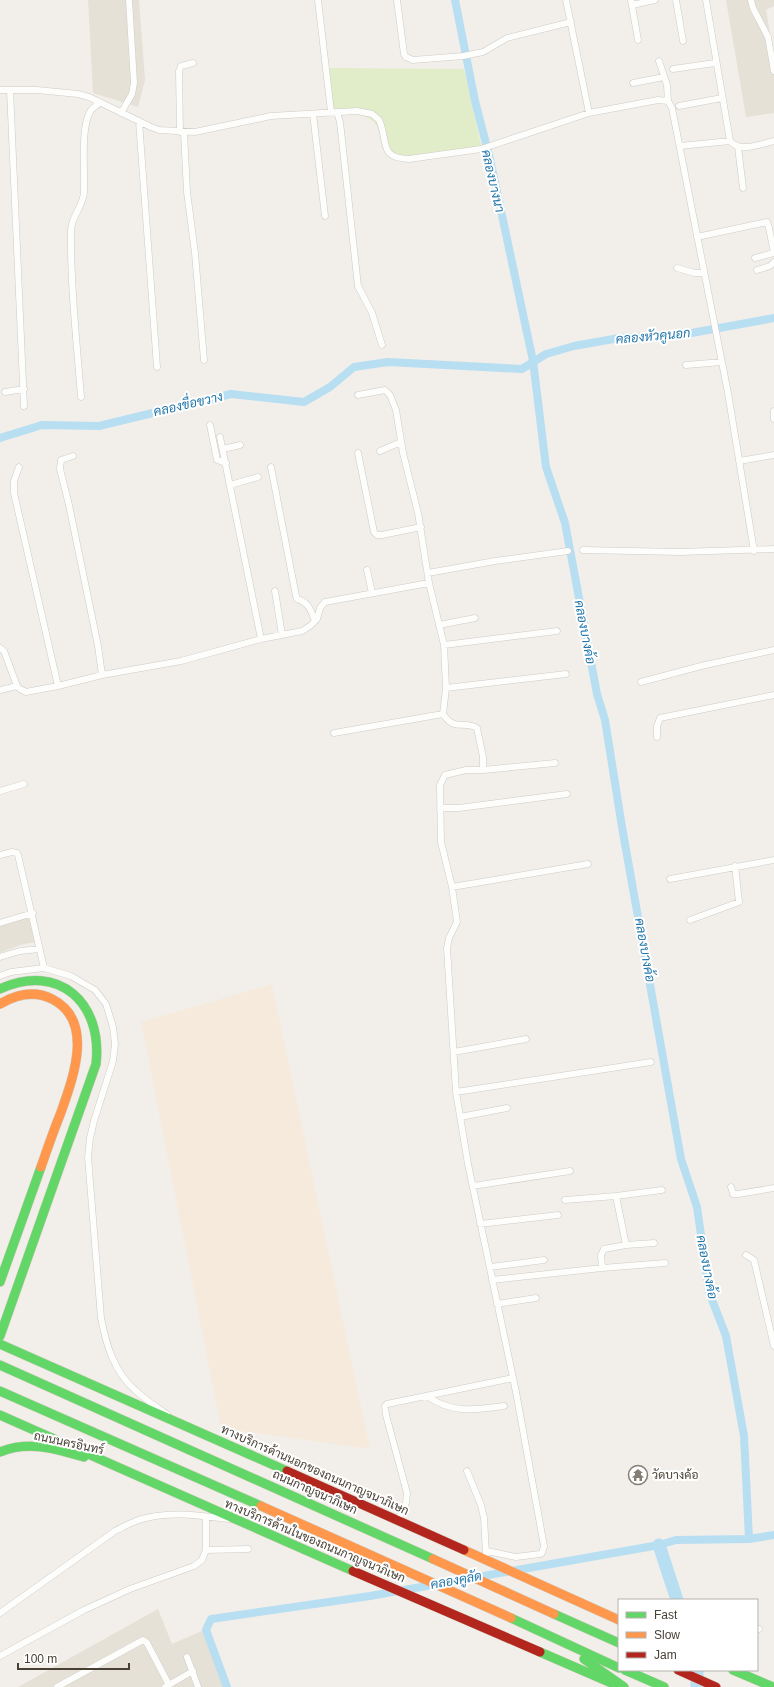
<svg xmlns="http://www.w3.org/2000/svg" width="774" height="1687" font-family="Helvetica,Sarabun,sans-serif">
<rect width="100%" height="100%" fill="#f2efea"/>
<!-- residential -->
<path fill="#e6e1d7" d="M88,0h51l6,80 -7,27 -45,-14z
M726,0h48v6l-8,4 8,47v56l-28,4z
M35,910l5,31 -20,4 -20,8v-33z
M158,1609l14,35 32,-14 22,57h-208z"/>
<!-- commercial -->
<path fill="#f5eadc" d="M272,984l98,465 -149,-21 -80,-406z"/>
<!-- green -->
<path fill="#e1edc8" d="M323,68l141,1 18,80 -84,12c-2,0 -6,-1 -8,-3 -17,-12 1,-37 -34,-44 -9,-1 -19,1 -28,1z"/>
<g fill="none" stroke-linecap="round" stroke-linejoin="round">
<!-- canal -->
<path stroke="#b8def2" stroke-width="8" d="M455,0l20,101 15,58 43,202 13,106 19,56 32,171 8,26 17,107 59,332 16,48 12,85 17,44 18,100 5,103
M0,438l42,-13 57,1 132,-32 73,8 26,-15 24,-20 34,-5 134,7 24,-15 28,-8 45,-8 67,-4 88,-16
M227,1687l-21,-57 5,-11 159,-23 289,-51 17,-5 73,-1 25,-4"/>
<!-- river -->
<path stroke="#b8def2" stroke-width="13" d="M659,1545l18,55
M697,1687v-17"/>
<defs>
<path id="street" d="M318,0l13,112
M397,0l7,54 2,3 7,3 50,-4 20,-4 24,-14 64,-16
M566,0l23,113
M631,0l7,40
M676,0l7,41
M706,0l24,141c10,12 31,3 44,0
M751,0l2,8 15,29 6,34
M632,5l23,-5
M659,61l8,24 1,16 4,7 56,285 26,158
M673,69l42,-6
M633,83l31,-6
M0,90h37l41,4 11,3 62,30 8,3 36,2 76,-16 86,-5 15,3 7,6c10,22 -1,38 30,39l72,-10 108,-36 69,-13 10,1
M10,90l14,316
M679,106l43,-8
M337,112l3,10 18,164 14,27 10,32
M121,113l11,-19 2,-11 -5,-83
M313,114l12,102
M139,121l18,246
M180,132l-1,-61 2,-5 12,-3
M184,132l3,60 8,61 9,107
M680,146l50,-5
M738,147l5,41
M697,237l70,-15 2,6 5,25 -19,5
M677,268l18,5h9
M757,270l13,-4 4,-4
M686,365l36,-3
M5,392l19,-3
M358,395l27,-5 5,5 6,15 7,43 15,60 11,70 15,62 2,43 -3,26c12,18 20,6 34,14l6,29v13h-17l-21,5 -5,10 1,57 11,45 5,35 -8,16 -2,10 9,144 12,72 48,228 28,154 -2,7 -2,1 -24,3 -29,-6
M81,397c-4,-54 -11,-112 -10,-166 0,-15 13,-25 13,-40 1,-19 -4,-65 7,-81 3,-3 7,-5 9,-8
M774,411v8
M210,425l7,35 9,3
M220,437l41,202
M223,449l17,-4
M380,451l21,-9
M358,453l16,79 3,3h5l39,-8
M73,456l-12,4 -1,9 9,36 29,141 4,29
M739,461l35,-6
M19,467l-5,14v12l44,193
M271,467l25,129 1,3c12,3 14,12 18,22
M230,485l28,-8
M583,550l97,2 94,-3
M367,570l5,23
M428,573l67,-12 73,-10
M275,591l7,44
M439,625l36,-7
M444,645l113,-14
M0,648l4,3 13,35 3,3 6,3 32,-6 44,-11 79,-14 80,-22 41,-8 8,-5 7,-7 3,-11 5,-6 104,-19
M641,682l60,-16 73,-16
M446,688l120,-14
M0,690l17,-4
M334,733l109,-19
M657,737v-11l3,-8 114,-23
M483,770l72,-7
M0,791l24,-7
M440,808h19l108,-14
M0,855l12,-3 5,1 1,2 26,113
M670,879l104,-19
M452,887l136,-23
M690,920l49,-18 -4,-36
M0,923l33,-10
M0,957l20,-6 19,-2
M0,976l11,-4 33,-4 27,8 24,14 11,14 7,23 2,17 -2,17 -19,60 -4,17 -2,19 13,161c5,26 13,54 34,72 10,9 21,17 32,24
M454,1052l72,-13
M456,1092l195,-30
M460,1117l47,-9
M473,1186l97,-15
M731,1187l2,7h5l36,-6
M616,1196l46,-6
M565,1200l51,-4 10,49
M480,1224l78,-9
M746,1255l8,5 20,86
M490,1267l54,-7
M602,1268l63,-5
M492,1280l110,-12 -1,-13 3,-6 22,-4 28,-2
M497,1304l39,-6
M427,1396c25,18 49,14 77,10
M467,1471l14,34 3,13 2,36
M398,1520l8,-17 1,-10 -21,-78 -1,-9 2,-2 126,-26
M206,1550l42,-1
M0,1613l115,-82c10,-5 20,-11 31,-13 27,-7 56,-2 83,1
M757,1630l2,-1
M0,1656l84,-46 46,-21 64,-23 8,-6 4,-10v-33
M187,1657l11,30
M57,1687l86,-47 4,3 22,42
M165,1687l28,-16"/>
<path id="fast" d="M0,989c59,-27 103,14 96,75l-96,272
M0,1282l41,-115
M0,1344l287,127
M0,1365l433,194
M0,1391l261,115
M0,1415l353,156
M0,1452c29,-12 56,-3 84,5
M554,1614l65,29
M511,1618l108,50
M540,1652l76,33
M584,1659l40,28
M625,1670l39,17
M733,1670l40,17"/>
<path id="slow" d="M0,1004c17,-10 34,-14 52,-5 44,22 20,82 8,116 -7,17 -13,35 -19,52
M261,1506l250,112
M464,1550l155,70
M433,1559l121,55"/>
<path id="jam" d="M287,1471l177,79
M353,1571l187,81
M678,1670l38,17"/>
</defs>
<!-- street casing -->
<use href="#street" stroke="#cecbc6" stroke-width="7"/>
<!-- fast casing -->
<use href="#fast" stroke="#d2ccc1" stroke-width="10"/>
<!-- slow casing -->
<use href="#slow" stroke="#d2ccc1" stroke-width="10"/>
<!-- jam casing -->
<use href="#jam" stroke="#d2ccc1" stroke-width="10"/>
<!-- street -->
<use href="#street" stroke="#fdfdfc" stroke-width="6"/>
<!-- fast -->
<use href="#fast" stroke="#63d668" stroke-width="9"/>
<!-- slow -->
<use href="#slow" stroke="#ff974d" stroke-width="9"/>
<!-- jam -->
<use href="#jam" stroke="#b3261e" stroke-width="9"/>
</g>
<!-- icons -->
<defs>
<symbol id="temple-ring" viewBox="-11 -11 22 22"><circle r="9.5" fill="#fff" stroke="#847d74" stroke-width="1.5"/><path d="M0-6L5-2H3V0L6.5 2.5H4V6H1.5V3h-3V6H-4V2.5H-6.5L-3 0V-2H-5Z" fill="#847d74"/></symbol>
</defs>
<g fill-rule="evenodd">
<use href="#temple-ring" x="627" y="1464" width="22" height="22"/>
</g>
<g text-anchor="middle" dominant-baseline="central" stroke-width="4" stroke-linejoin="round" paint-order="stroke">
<!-- street labels -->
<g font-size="12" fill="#484035" stroke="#fff">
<text transform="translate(69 1443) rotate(12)">ถนนนครอินทร์</text>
<text transform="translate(315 1470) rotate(24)">ทางบริการด้านนอกของถนนกาญจนาภิเษก</text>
<text transform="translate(315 1492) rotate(24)">ถนนกาญจนาภิเษก</text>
<text transform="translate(315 1541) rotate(23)">ทางบริการด้านในของถนนกาญจนาภิเษก</text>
</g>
<!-- poi labels -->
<g font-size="12" fill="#484035" stroke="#fff" text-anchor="start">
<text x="652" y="1475">วัดบางค้อ</text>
</g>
<!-- water labels -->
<g font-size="13" font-style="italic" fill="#2478ac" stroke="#fff">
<text transform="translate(493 181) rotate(77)">คลองบางนา</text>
<text transform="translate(653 336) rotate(-5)">คลองหัวคูนอก</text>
<text transform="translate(188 404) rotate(-13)">คลองขื่อขวาง</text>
<text transform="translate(585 632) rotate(79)">คลองบางค้อ</text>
<text transform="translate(645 950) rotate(80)">คลองบางค้อ</text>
<text transform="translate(707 1267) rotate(79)">คลองบางค้อ</text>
<text transform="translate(456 1580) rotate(-10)">คลองคูลัด</text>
</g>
</g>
<!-- legend -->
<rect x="618" y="1599" width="140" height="72" fill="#ffffff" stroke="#b6b3ae"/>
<rect x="626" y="1612" width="20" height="6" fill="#63d668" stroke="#b6b3ae"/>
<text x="654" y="1619" font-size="12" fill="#484035">Fast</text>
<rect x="626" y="1632" width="20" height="6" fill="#ff974d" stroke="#b6b3ae"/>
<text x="654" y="1639" font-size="12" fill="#484035">Slow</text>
<rect x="626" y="1652" width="20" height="6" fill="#b3261e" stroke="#b6b3ae"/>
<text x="654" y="1659" font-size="12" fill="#484035">Jam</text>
<!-- scale -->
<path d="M18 1663v6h111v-6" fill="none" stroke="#484035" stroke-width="2"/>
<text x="24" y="1663" font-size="12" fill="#484035" stroke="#ffffff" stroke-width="3" paint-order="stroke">100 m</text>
</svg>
